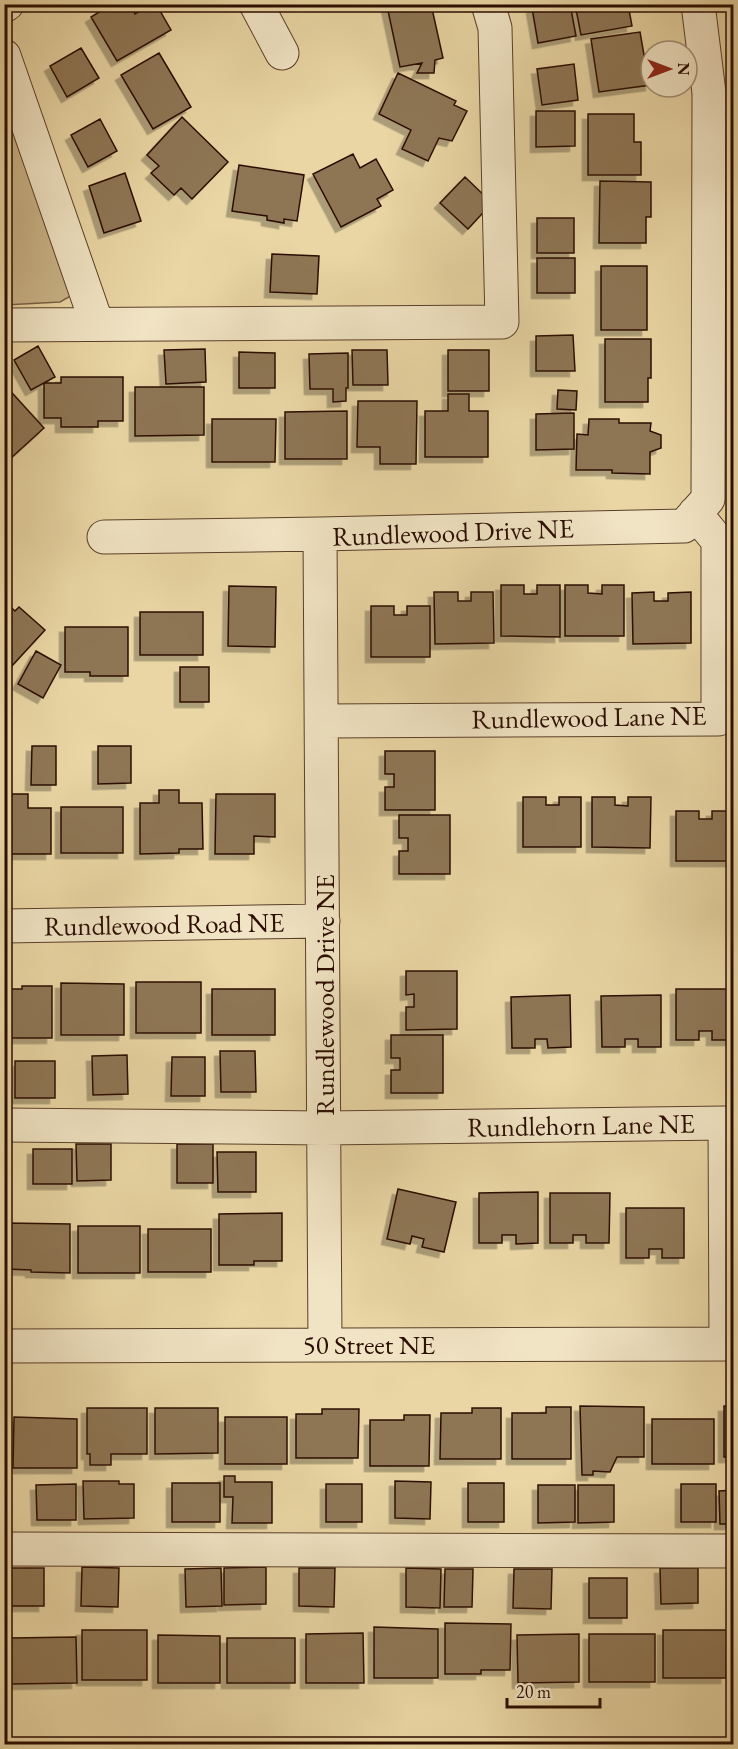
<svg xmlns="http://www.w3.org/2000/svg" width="738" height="1749" font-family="'EB Garamond',serif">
<defs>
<filter id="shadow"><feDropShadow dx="-5.5" dy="5.5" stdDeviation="0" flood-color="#0004"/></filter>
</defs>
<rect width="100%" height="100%" fill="#e9d6a4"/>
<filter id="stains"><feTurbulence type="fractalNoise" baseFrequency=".00333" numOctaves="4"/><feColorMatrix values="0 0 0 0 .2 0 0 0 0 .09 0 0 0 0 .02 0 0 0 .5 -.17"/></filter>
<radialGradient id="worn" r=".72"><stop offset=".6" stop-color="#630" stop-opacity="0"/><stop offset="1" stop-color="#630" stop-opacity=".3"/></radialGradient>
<!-- green -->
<path fill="#c9b488" stroke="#7a6044" stroke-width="1.5" d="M4,93l72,200 -16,9 -55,3z"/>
<!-- building -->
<path fill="#8e7655" stroke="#2b0d00" stroke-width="1.5" filter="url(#shadow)" d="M112,4h18l5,10 16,-10h5l15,26 -54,31 -26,-44z
M392,4h39l12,54 -8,2 -1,13h-17l5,-10 -22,4 -13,-61z
M549,4h21l6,32 -38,7 -6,-35z
M575,4h53l4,22 -51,9z
M640,32l4,23 4,-1 3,31 -52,7 -8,-53z
M81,48l18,30 -32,19 -17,-31z
M159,53l32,54 -38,22 -32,-54z
M574,64l4,36 -36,5 -5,-36z
M398,73l58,28 -2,4 13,6 -15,30 -13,-3 -11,23 -26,-12 9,-19 -32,-16z
M536,111h39v35l-39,1z
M588,114h46v28h7v33h-53z
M182,117l46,45 -36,37 -11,-11 -7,7 -23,-22 8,-7 -12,-11z
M100,119l17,32 -29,16 -17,-32z
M353,154l7,14 16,-9 17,31 -16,9 4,7 -40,21 -28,-53z
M239,165l65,10 -7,46 -13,-2v4l-17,-3v-4l-35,-5z
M125,173l16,48 -37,12 -15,-47z
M465,177l27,26 -24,26 -28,-26z
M600,181l51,1v35h-5v26h-47z
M537,218h37v35h-37z
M272,254l47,2 -2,38 -47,-2z
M537,258h38v35h-38z
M601,266h46v64h-46z
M573,335l2,36h-39v-35z
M605,339h46v39h-3v24h-43z
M38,346l17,31 -24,13 -17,-30z
M205,349l1,33 -40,2 -2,-34z
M352,350h35l1,35h-35z
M448,350h41v41h-41z
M239,352l36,1v35h-36z
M348,353v35h-2v13l-13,1v-13h-23l-1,-35z
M61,377h62v44h-25v6h-37v-9h-17v-35h17z
M4,384l40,44 -33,30 -7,-6z
M135,387h69v48l-69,1z
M558,390l19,1 -1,19 -19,-1z
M448,394h21v17h19v46h-63v-46h23z
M358,401h59l-1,63h-36v-17h-23z
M347,411v48h-62v-47z
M574,413v36l-38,1v-36z
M212,419h64l-1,43h-63z
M589,419h30v4h32l-1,8 11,4v13l-11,4v22l-38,-1v-3h-36l1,-36 11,1z
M501,585h23v9h13v-9h23v52l-59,-1z
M565,585h23v8l14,1v-9h22v51h-59z
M229,586l47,1 -1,60 -47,-1z
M434,592h24v9h13v-9h22l1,51 -59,1z
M654,592v9h14v-8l23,-1v51l-58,1 -1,-51z
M4,601l11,10 4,-4 26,23 -35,38 -6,-4z
M371,606h23v9h13v-9h23v51h-59z
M140,612h63v43h-63z
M65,627h63v49h-38v-4h-25z
M36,651l25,14 -18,33 -25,-14z
M180,667h29v35h-29z
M32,746h24v39h-25z
M98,746h33v37l-33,1z
M385,751h50v59h-50v-23h9v-13h-9z
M159,790h20v13h23l1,46h-24v4l-39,1v-51h19z
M7,794h21v14h23v46h-47v-46h4z
M216,794h59v43l-21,-1v18h-39z
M523,797h23v8h13v-8h22v50h-58z
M592,797h23v8l13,1v-9h23l-1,51 -58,-1z
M61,807h62v46h-62z
M676,811h23v8h13v-8h22v50h-58z
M399,815h51v59h-51v-23h9v-13h-9z
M406,971h51v58l-51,1v-23h8v-13l-8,1z
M136,982h65v51h-65z
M61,983l63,1v51h-63z
M22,986h30v52h-48v-49h18z
M212,989h63v46h-63z
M676,989h58v51h-22v-9h-13v9h-23z
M570,995l1,52 -23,1 -1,-9h-12v9h-23l-1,-51z
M661,995v52h-23v-8h-13v8h-23l-1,-51z
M391,1035h52v58h-52v-23h9v-12h-9z
M220,1051h35l1,41h-35z
M127,1055l1,39 -35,1 -1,-39z
M172,1057h33v39h-34z
M15,1061h40v37h-40z
M76,1144h35v36l-34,1z
M177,1144h36v39h-36z
M33,1149h39v35h-39z
M217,1152h39v40h-38z
M398,1189l58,13 -12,50 -22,-5 2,-8 -12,-3 -2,8 -23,-5z
M538,1192v51l-22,1v-9h-14v8h-23v-50z
M550,1193h60l-1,50h-23v-8h-13v8h-23z
M626,1208h58v50h-22v-9h-13v9h-23z
M282,1213v48h-28v4h-35v-51z
M7,1223l63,1v49l-39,-1v-2l-25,-1z
M78,1226h62v47h-62z
M148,1229h63v43h-63z
M580,1406l64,1v50h-27l-7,15 -17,-1v4h-11z
M724,1406h10v51h-10z
M546,1407h25v52h-59v-46h34z
M87,1408h60v46h-36v11h-21v-11h-3z
M155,1408h63v45l-63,1z
M472,1408h29v51h-61l1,-46h31z
M322,1409h37l-1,49h-62v-44h26z
M404,1415h26l-1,51h-59v-46h34z
M14,1417l63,2v49h-64z
M225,1417h62v47h-62z
M652,1419h62v45h-62z
M224,1476h11v6h37v41h-40l1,-26h-9z
M83,1481h36v3h15v34l-50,1z
M395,1481l36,1 -1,37 -35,-1z
M172,1483h48v39h-48z
M468,1483h36v39h-36z
M76,1484v36h-39l-1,-35z
M326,1484h36v38h-36z
M681,1484h35v38h-35z
M538,1485h37v37l-37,1z
M578,1485h36v37l-36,1z
M734,1490v34h-14l-1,-33z
M4,1491h3v33h-3z
M82,1567l37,1 -1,39 -37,-1z
M266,1567v37l-42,1v-37z
M8,1568h36v38h-36z
M221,1568l1,38 -36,1 -1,-38z
M299,1568h36l-1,39 -35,-1z
M406,1568l35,1 -1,39 -34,-1z
M660,1568h38v35l-37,1z
M445,1569h28l-1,38h-28z
M514,1569h38l-1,40 -38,-1z
M589,1578h38v40h-38z
M445,1623l66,1 -1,46h-29v4h-36z
M374,1627l64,2v49h-64z
M82,1630h65v50h-65z
M663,1630h64l-1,48h-63z
M363,1633l1,50h-58v-49z
M579,1634v48l-61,1 -1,-48z
M589,1634h66v48h-66z
M158,1635l62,1v47h-62z
M76,1637l1,46 -66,1v-46z
M227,1638h68v45h-68z"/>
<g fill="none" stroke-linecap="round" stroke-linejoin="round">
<defs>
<path id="minor" d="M256,4l26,49
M4,6l3,-2
M4,56l93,268
M4,325l498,-3 -7,-294 -7,-24
M320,534l5,810
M104,537l216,-3 364,-8 24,-27 1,-406 -11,-89
M322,721l396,-2v-178l-23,-28
M4,926l319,-5
M4,1125l320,3 401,-5 1,221
M4,1346l730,-2
M4,1549l730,2"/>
</defs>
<!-- minor casing -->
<use href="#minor" stroke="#5a3f29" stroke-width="35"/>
<!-- minor -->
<use href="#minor" stroke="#f1e4c4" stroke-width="33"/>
</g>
<g text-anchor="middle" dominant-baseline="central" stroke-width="5" stroke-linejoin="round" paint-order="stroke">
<!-- street labels -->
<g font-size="27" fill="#2b0d00" stroke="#f1e4c4">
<text transform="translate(453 532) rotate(-2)">Rundlewood Drive NE</text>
<text transform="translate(589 717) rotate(-1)">Rundlewood Lane NE</text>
<text transform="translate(164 924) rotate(-1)">Rundlewood Road NE</text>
<text transform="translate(324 995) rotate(-90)">Rundlewood Drive NE</text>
<text transform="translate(581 1125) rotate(-1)">Rundlehorn Lane NE</text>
<text x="369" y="1344">50 Street NE</text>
</g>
</g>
<!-- margin -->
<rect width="738" height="1749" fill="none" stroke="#e9d6a4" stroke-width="24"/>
<rect x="6" y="6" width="726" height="1737" fill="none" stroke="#2b0d00" stroke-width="3"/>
<rect x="12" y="12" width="714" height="1725" fill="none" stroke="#2b0d00" stroke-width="1.5"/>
<!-- north arrow -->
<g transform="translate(669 69) rotate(90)"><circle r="28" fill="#f1e4c4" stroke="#a28e76" stroke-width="1.5"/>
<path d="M0-4.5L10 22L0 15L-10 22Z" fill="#8f2418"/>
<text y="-9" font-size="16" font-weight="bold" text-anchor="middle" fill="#2b0d00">N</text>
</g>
<!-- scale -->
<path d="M507 1698v9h93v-9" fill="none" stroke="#2b0d00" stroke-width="3"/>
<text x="516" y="1698" font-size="18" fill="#2b0d00" stroke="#f1e4c4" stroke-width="4.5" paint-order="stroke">20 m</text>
<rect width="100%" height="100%" filter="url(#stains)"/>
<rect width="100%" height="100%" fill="url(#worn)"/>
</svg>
